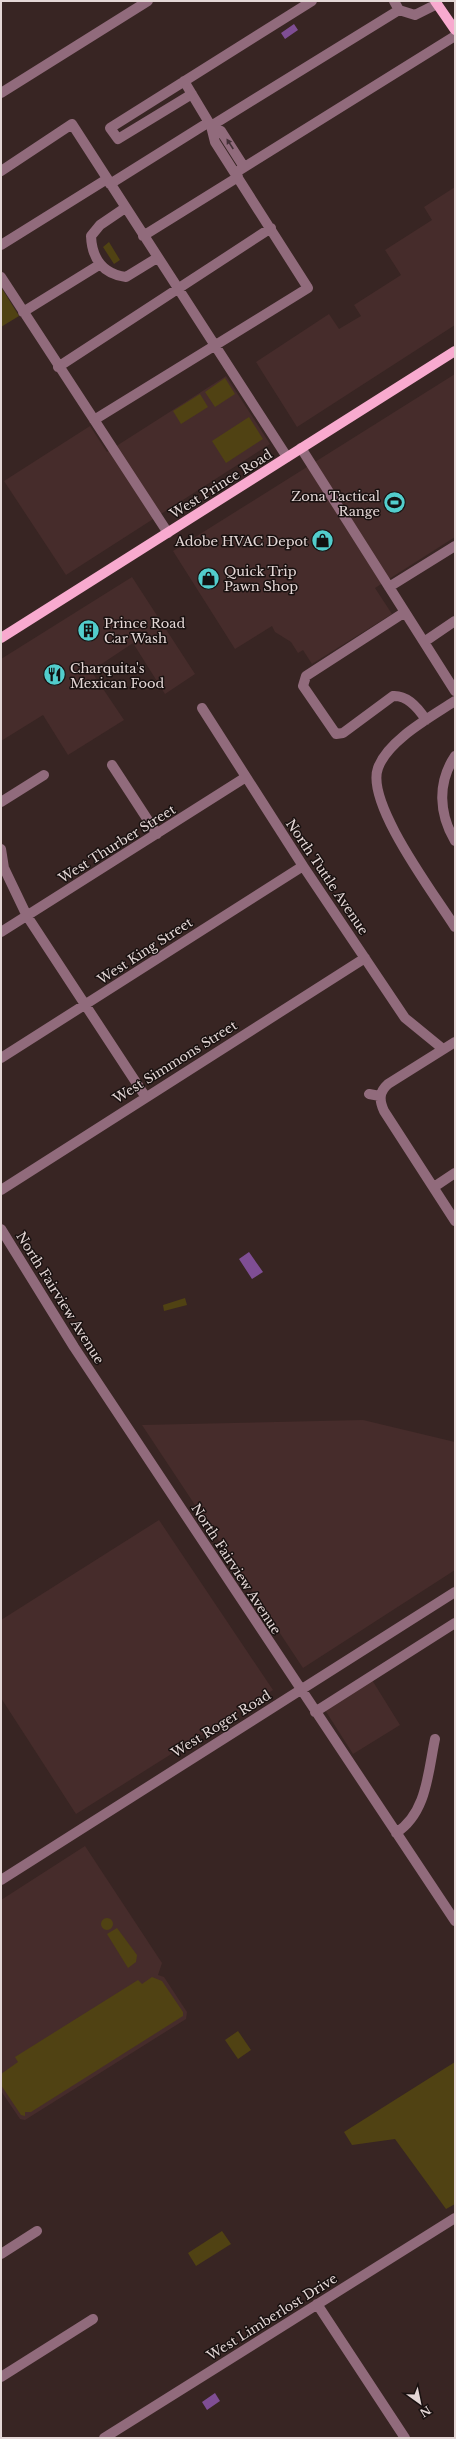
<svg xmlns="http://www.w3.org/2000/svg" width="456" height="2439" font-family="'Libre Baskerville',serif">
<rect width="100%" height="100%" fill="#382523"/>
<!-- built -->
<path fill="#462c2b" d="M455,187v138l-158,102 -41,-65 73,-48 10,15 22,-13 -7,-11 47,-30 -16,-25 47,-30 -8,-13z
M455,374v163l-80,51 17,26 -80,50 -9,-14 -5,3 -7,-11 -16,-10 -3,-6 -37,23 -62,-98z
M226,376l44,68 -204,131 -62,-94 86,-55 17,26z
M132,577l63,97 -30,20 -32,-51 -42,28 33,49 -56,35 -25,-40 -42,26v-82z
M363,1420l92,22v128l-152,98 -161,-243z
M159,1520l114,170 -197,124 -75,-116v-78z
M372,1680l28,45 -47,29 -28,-44z
M85,1846l77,117 -4,12 6,2 23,35 -1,7 -161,101 -5,-1 -19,-28v-191z"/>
<!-- green -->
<path fill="#504213" d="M109,242l11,18 -6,4 -11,-17z
M1,287l18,29 -18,11z
M225,378l10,16 -20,13 -10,-15z
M200,394l8,13 -27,17 -8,-13z
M249,417l14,22 -37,24 -14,-22z
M185,1298l2,7 -23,6 -1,-6z
M101 1924a6 6 0 1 1 12 0a6 6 0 1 1-12 0Z
M117,1928l20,27 -1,7 -8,6 -21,-34z
M152,1977l10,4 21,31v4l-152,96h-6v4l-4,-1 -20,-30v-11l17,-12 -3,-5 123,-77 4,4z
M238,2031l13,19 -13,9 -13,-19z
M455,2062v142l-9,5 -51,-70 -43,6 -8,-13z
M222,2231l9,13 -35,22 -8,-13z"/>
<!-- water -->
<path fill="#7f4e94" d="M294,24l4,6 -13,9 -4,-6z
M249,1252l14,20 -11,7 -13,-20z
M215,2393l5,8 -13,9 -5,-8z"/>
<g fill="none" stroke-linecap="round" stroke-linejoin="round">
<!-- minor -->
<path stroke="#916b7c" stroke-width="10" d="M394,1l5,9 16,5 22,-11
M1,93l147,-92
M192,94l-74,45 -8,-11 202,-127
M211,126l188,-116
M211,126l10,5 23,36
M1,171l71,-47 215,333
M235,173l220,-137
M110,184l99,-62
M125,208l-25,17 -9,11c1,23 12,38 35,41l31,-19
M143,236l95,-59
M1,245l106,-66
M1,277l167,256
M23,312l76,-47
M58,367l213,-139
M94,420l214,-132 -93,-146 -4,-16 -27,-45
M301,448l154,243
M389,587l66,-41
M405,612l-99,64 -3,10 33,48 7,-1 50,-37c14,-1 26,13 33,24
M424,642l31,-21
M455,701c-24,16 -67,39 -77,67 -13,35 57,127 77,159
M202,708l101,158 102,152 38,31
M455,756c-18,27 -16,58 0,85
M112,765l45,69
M1,802l43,-27
M1,849l3,19 23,48 118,180
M1,932l245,-155
M455,1042l-67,42c-9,8 -9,16 -4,27l71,110
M1,1058l302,-192
M369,1094l11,2
M434,1187l21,-14
M1,1190l364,-232
M1,1229l73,118 381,574
M315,1712l140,-89
M396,1833c31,-20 32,-61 39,-94
M1,1880l454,-288
M1,2254l36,-23
M317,2304l88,134
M1,2377l92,-58
M104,2438l351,-220"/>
<!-- major -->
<path stroke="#f8aacf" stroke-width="10" d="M435,1l20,29
M1,638l454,-287"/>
</g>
<!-- one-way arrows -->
<defs><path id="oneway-solid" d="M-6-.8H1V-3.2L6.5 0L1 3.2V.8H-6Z"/></defs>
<use fill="#433036" href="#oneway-solid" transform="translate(230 144) rotate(-123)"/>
<!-- icons -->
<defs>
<symbol id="stadium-disc" viewBox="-11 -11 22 22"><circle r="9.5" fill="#52cdcc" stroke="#191110"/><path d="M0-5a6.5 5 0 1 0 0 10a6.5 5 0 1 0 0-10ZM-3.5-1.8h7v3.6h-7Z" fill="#111"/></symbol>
<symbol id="shop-disc" viewBox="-11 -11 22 22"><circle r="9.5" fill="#52cdcc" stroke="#191110"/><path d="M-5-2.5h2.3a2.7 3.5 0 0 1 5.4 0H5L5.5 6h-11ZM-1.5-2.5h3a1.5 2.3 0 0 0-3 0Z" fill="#111"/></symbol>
<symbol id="building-disc" viewBox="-11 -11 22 22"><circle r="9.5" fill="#52cdcc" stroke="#191110"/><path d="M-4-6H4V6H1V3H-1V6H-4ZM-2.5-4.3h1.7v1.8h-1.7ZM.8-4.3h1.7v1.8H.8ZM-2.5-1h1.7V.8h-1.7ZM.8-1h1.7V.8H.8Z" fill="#111"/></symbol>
<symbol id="restaurant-disc" viewBox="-11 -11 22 22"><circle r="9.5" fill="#52cdcc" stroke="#191110"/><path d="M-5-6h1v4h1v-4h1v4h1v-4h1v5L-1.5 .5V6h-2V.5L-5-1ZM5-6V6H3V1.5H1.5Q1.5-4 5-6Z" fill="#111"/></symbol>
</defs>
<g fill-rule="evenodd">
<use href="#stadium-disc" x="382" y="490" width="25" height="25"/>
<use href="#shop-disc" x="310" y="528" width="25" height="25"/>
<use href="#shop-disc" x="196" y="566" width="25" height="25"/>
<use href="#building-disc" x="76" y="618" width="25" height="25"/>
<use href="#restaurant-disc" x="42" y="662" width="25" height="25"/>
</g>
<g text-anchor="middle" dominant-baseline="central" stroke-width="3" stroke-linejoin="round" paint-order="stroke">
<!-- street labels -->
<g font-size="13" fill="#e4d7d6" stroke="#191110">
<text transform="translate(221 484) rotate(-32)">West Prince Road</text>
<text transform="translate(117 844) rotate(-32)">West Thurber Street</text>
<text transform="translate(327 877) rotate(56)">North Tuttle Avenue</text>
<text transform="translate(145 951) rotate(-33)">West King Street</text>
<text transform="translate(175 1062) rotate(-32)">West Simmons Street</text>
<text transform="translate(60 1298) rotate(58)">North Fairview Avenue</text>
<text transform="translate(236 1569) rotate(57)">North Fairview Avenue</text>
<text transform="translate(221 1724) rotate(-32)">West Roger Road</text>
<text transform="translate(272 2317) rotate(-32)">West Limberlost Drive</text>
</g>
<!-- poi labels -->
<g font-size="13" fill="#e4d7d6" stroke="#191110" text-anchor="start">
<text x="380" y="496" text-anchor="end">Zona Tactical<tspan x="380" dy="15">Range</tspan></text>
<text x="308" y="541" text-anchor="end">Adobe HVAC Depot</text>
<text x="224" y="571">Quick Trip<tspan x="224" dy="15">Pawn Shop</tspan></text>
<text x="104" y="623">Prince Road<tspan x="104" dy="15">Car Wash</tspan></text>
<text x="70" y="668">Charquita's<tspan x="70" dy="15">Mexican Food</tspan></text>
</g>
</g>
<!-- border -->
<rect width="456" height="2439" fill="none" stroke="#e4d7d6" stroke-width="4"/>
<!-- north arrow -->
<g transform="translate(420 2403) rotate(147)" stroke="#191110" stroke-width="3" paint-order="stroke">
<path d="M0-3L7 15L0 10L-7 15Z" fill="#e4d7d6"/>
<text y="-6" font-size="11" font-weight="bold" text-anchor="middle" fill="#e4d7d6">N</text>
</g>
</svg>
